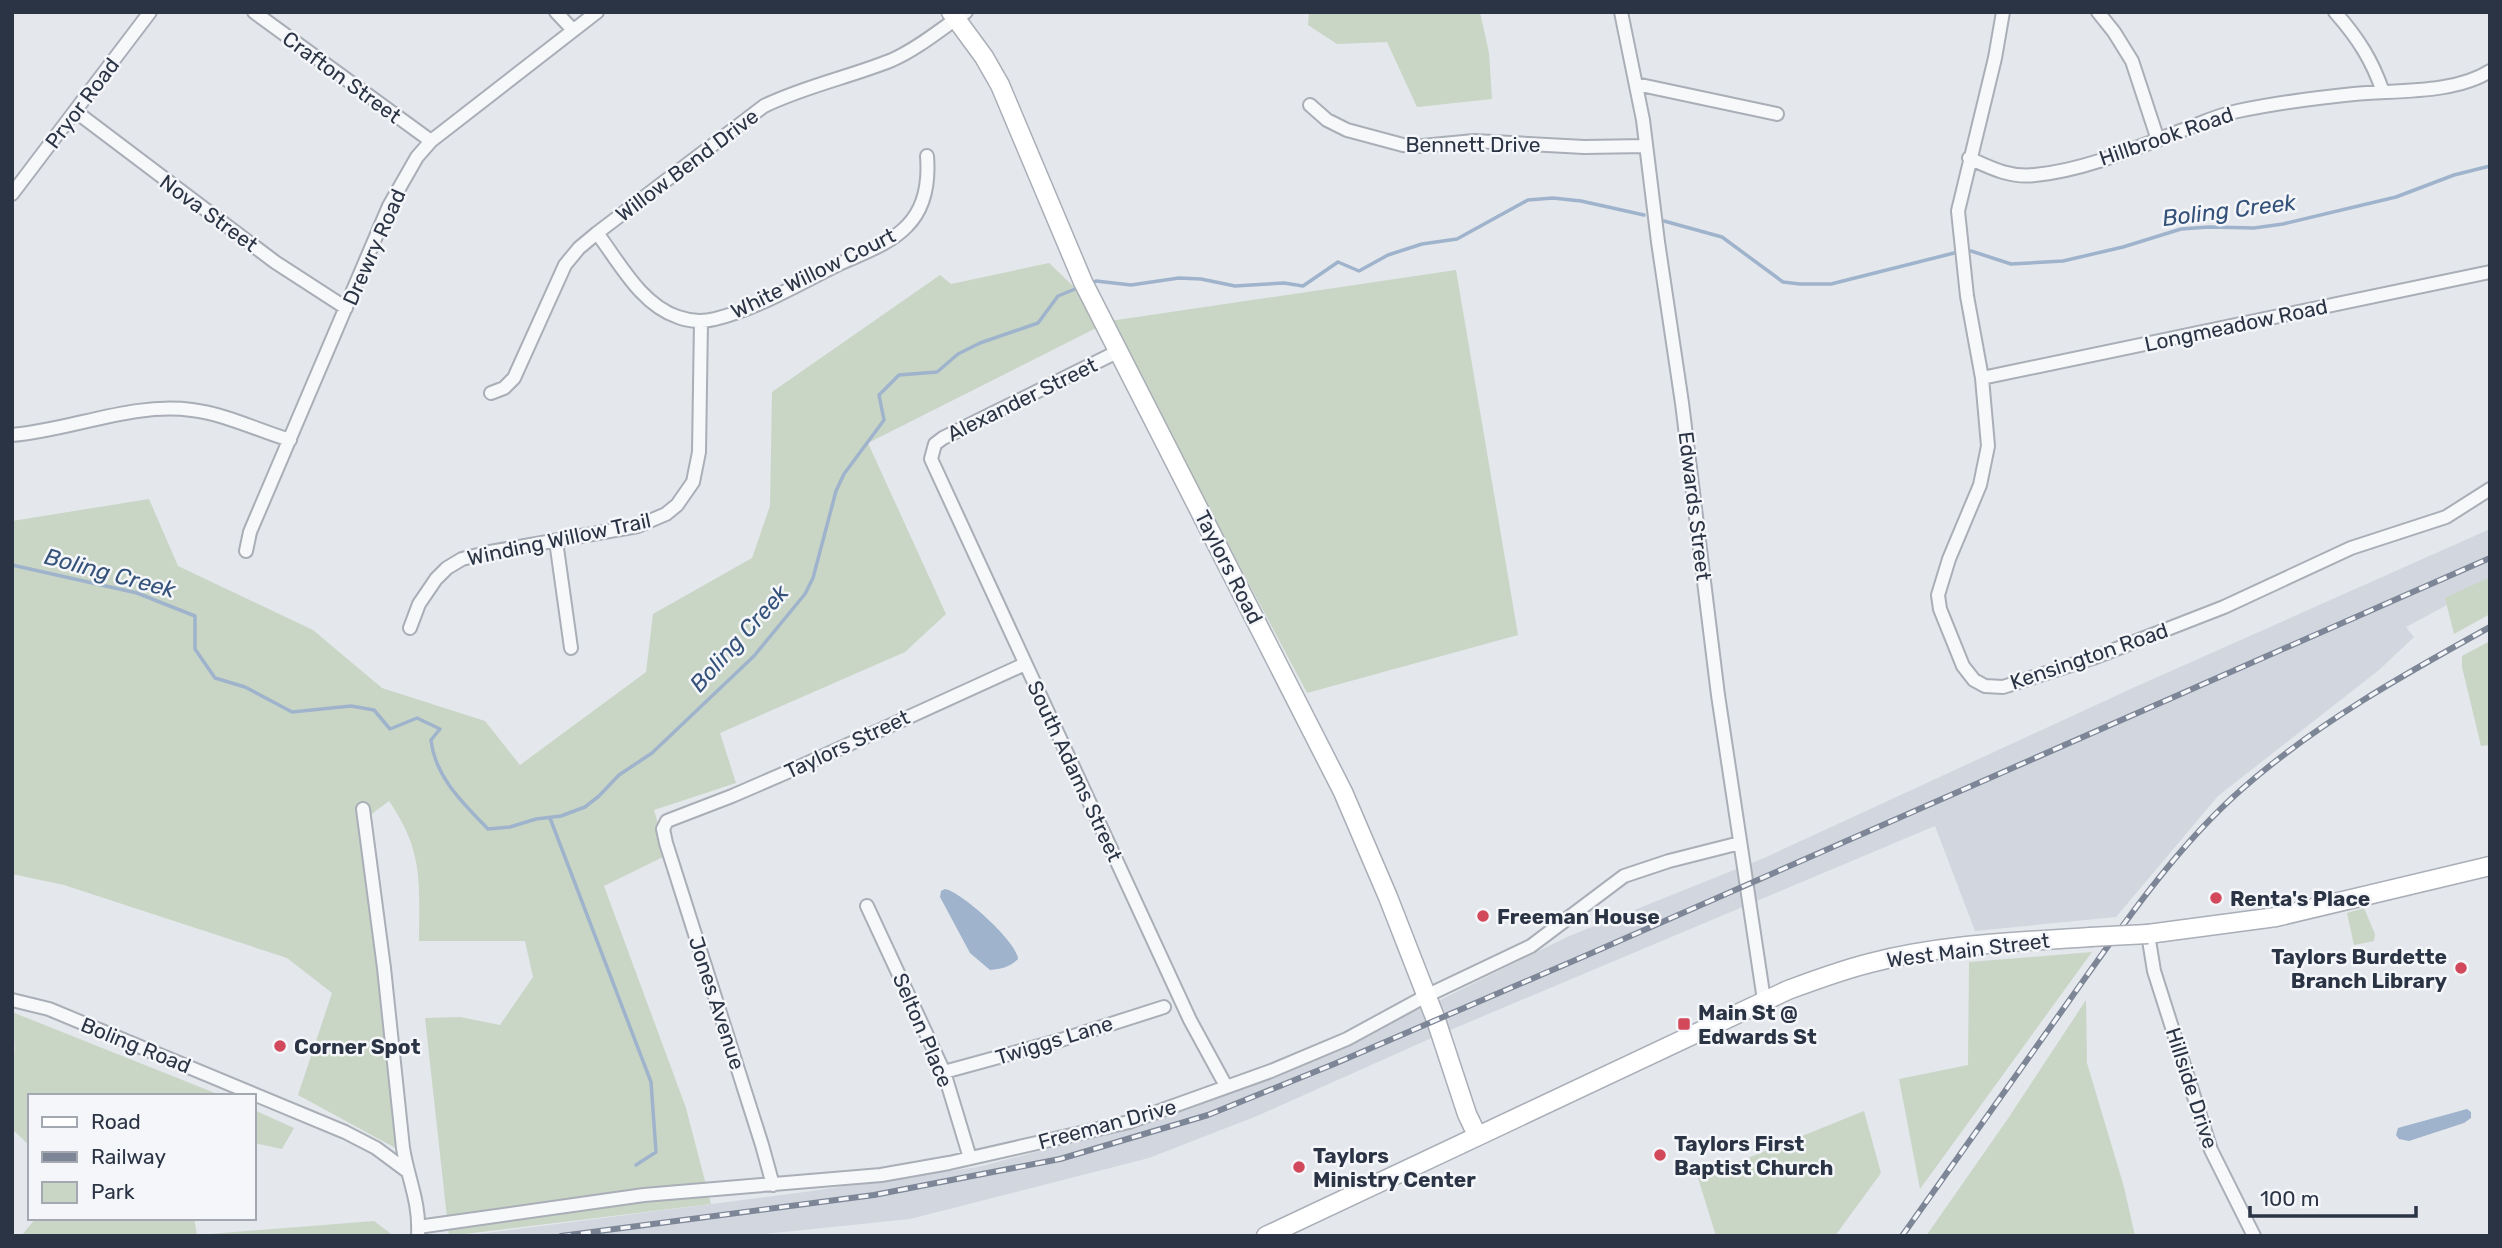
<svg xmlns="http://www.w3.org/2000/svg" width="2502" height="1248" font-family="Rubik,sans-serif">
<rect width="100%" height="100%" fill="#e4e7ec"/>
<!-- built -->
<path fill="#d2d6de" d="M2490,529v53l-84,45 8,10 -35,33 -161,126 -102,121 -141,14 -40,-105 -499,210 -179,80 -108,42 -239,61 -164,17h-283l327,-42 188,-27 131,-34 108,-41 217,-89 133,-66 197,-79 371,-171z"/>
<!-- green -->
<path fill="#c9d6c5" d="M1309,12h171l9,41 3,46 -75,8 -30,-65 -50,2 -29,-19z
M1049,263l61,58 346,-51 62,365 -211,58 -197,-372 -242,122 78,171 -41,38 -185,81 16,50 -82,27 13,45 -63,31 82,222 25,96 -262,32 -24,-218 35,-1 40,8 33,-48 -8,-36h-106c0,-59 5,-89 -30,-140l-28,21 38,328 -101,-55 34,-102 -45,-35 -223,-73 -52,-11v-353l137,-22 29,67 135,64 69,58 103,33 35,44 126,-93 7,-58 99,-56 18,-52 2,-114 168,-117 11,9z
M2490,577v37l-36,20 -9,-36z
M2490,641v104l-9,1 -19,-79v-11z
M2364,908l11,26 -1,7 -20,4 -7,-32z
M2092,952l-172,237 -21,-110 69,-14 1,-103z
M2086,1000l1,63 37,124 11,49h-209l81,-116z
M12,1012l208,83 2,1h-192v50l-18,-17v-66c6,-11 0,-37 0,-51z
M254,1110l40,18 -12,21 -28,-6z
M1864,1111l17,62 -46,63h-119l-18,-58z
M36,1218h158l3,17 177,-14 20,15h-373z"/>
<!-- water -->
<path fill="#9fb4cc" d="M945,889c17,3 73,54 73,70 -8,8 -17,10 -28,11l-20,-17 -30,-56 1,-6z
M2467,1109l4,3v6l-7,5 -55,18 -10,-2 -3,-4 2,-7 7,-2z"/>
<g fill="none" stroke-linecap="round" stroke-linejoin="round">
<!-- stream -->
<path stroke="#9fb4cc" stroke-width="3.5" d="M1664,221l58,16 61,45 17,2h31l123,-31
M1971,251l40,13 52,-3 60,-14 58,-18 28,-2 45,1 29,-4 113,-27 58,-22 36,-9
M1091,283l5,-2 35,4 48,-7 22,1 34,7 49,-3 19,3 35,-24 21,9 29,-16 34,-11 35,-5 71,-39 25,-2 28,3 63,14
M12,565l125,28 58,23v33l20,29 30,9 47,25 59,-6 23,4 16,19 27,-11 23,11 -9,11c4,37 32,63 57,89l22,-2 26,-8 25,-3 24,-9 14,-11 20,-21 33,-22 102,-97 51,-62 8,-16 23,-87 8,-17 40,-54 -5,-25 20,-20 38,-3 21,-18 22,-11 58,-20 20,-27 22,-9
M550,818l101,264 5,70 -20,13"/>
<defs>
<path id="street" d="M254,12l177,129
M556,12l17,18
M1621,12l22,108 15,122 24,161 36,292 46,305
M2003,12l-8,46 -37,153 9,85 15,82 6,68 -8,39 -31,74 -11,36 2,14 23,57 11,14 11,6 18,1 90,-29 131,-51 127,-59 95,-31 44,-28
M2098,12l16,20 18,29 26,79
M2335,12c23,26 37,48 48,80
M1636,84l141,30
M1310,105l17,15 20,10 56,15 19,1 52,-5 110,6 62,-1
M75,111l200,151 71,46
M1969,158c22,10 41,20 66,17 50,-5 101,-27 148,-45 19,-7 35,-15 55,-19 38,-8 77,-13 116,-17 42,-4 100,0 136,-23
M12,194l138,-182
M597,233c22,29 44,72 81,84 11,4 25,5 37,2 42,-10 83,-35 122,-54 23,-11 52,-20 70,-39 19,-19 22,-45 20,-70
M1119,351l-176,87 -8,6 -4,15 259,561 36,66
M1982,378l508,-106
M491,393l13,-5 10,-10 51,-113 14,-17 18,-15 167,-127c41,-20 86,-29 128,-46 27,-12 50,-32 74,-48
M12,435c60,-5 120,-33 180,-25 33,4 65,20 98,30
M556,541l15,107
M246,551l4,-19 139,-326 28,-49 14,-16 166,-129
M410,628l9,-24 17,-25 11,-11 15,-9 28,-7 148,-26 28,-12 11,-9 16,-23 6,-30 2,-131
M363,809l21,159 19,180c5,31 17,54 15,87
M867,906l77,166 26,86
M2148,934l6,37 57,179 43,86
M12,1000l37,9 296,123 31,16 31,23
M944,1072l117,-32 103,-33
M773,1185l-11,-40 -96,-302 -3,-14 4,-8 65,-25 67,-29 226,-103
M418,1227l226,-32 237,-20 68,-12 180,-41 142,-51 76,-32 79,-43 105,-50 93,-70 45,-15 71,-18"/>
<path id="secondary" d="M951,12l33,45 16,28 83,197 260,510 45,105 48,123 31,94 10,21
M2148,934l128,-17 214,-51
M1266,1236l522,-246c27,-10 54,-20 82,-27 72,-19 147,-21 220,-26"/>
</defs>
<!-- street casing -->
<use href="#street" stroke="#a9aeb7" stroke-width="16"/>
<!-- secondary casing -->
<use href="#secondary" stroke="#a9aeb7" stroke-width="21"/>
<!-- street -->
<use href="#street" stroke="#f7f8fa" stroke-width="12"/>
<!-- secondary -->
<use href="#secondary" stroke="#fff" stroke-width="18"/>
<defs>
<path id="rail" d="M561,1236l313,-41 186,-36 148,-44 126,-51 260,-112 896,-394
M1902,1236c57,-80 113,-159 169,-238 51,-72 104,-150 171,-209 75,-66 161,-114 248,-162"/>
</defs>
<!-- rail casing -->
<use href="#rail" stroke="#7d8696" stroke-width="6"/>
<!-- rail -->
<use href="#rail" stroke="#f4f6f9" stroke-width="3.5" stroke-dasharray="10" stroke-linecap="butt"/>
<defs>
<path id="secondary-bridge" d="M2090,937l58,-3"/>
</defs>
<!-- secondary-bridge casing -->
<use href="#secondary-bridge" stroke="#a9aeb7" stroke-width="21" stroke-linecap="butt"/>
<!-- secondary-bridge -->
<use href="#secondary-bridge" stroke="#fff" stroke-width="18"/>
</g>
<!-- markers -->
<g fill="#d1495b" stroke="#f4f6f9" stroke-width="2.5">
<circle cx="2216" cy="898" r="7"/>
<circle cx="1483" cy="916" r="7"/>
<circle cx="2461" cy="968" r="7"/>
<rect x="1677" y="1017" width="14" height="14" rx="3.5"/>
<circle cx="280" cy="1046" r="7"/>
<circle cx="1660" cy="1155" r="7"/>
<circle cx="1299" cy="1167" r="7"/>
</g>
<g text-anchor="middle" dominant-baseline="central" stroke-width="5" stroke-linejoin="round" paint-order="stroke">
<!-- street labels -->
<g font-size="21" fill="#2b3445" stroke="#f4f6f9">
<text transform="translate(342 77) rotate(36)">Crafton Street</text>
<text transform="translate(82 103) rotate(-53)">Pryor Road</text>
<text transform="translate(2166 136) rotate(-19)">Hillbrook Road</text>
<text x="1473" y="144">Bennett Drive</text>
<text transform="translate(687 165) rotate(-37)">Willow Bend Drive</text>
<text transform="translate(209 213) rotate(36)">Nova Street</text>
<text transform="translate(374 247) rotate(-66)">Drewry Road</text>
<text transform="translate(813 273) rotate(-26)">White Willow Court</text>
<text transform="translate(2236 325) rotate(-12)">Longmeadow Road</text>
<text transform="translate(1022 399) rotate(-26)">Alexander Street</text>
<text transform="translate(1695 506) rotate(83)">Edwards Street</text>
<text transform="translate(559 539) rotate(-12)">Winding Willow Trail</text>
<text transform="translate(1229 567) rotate(63)">Taylors Road</text>
<text transform="translate(2089 656) rotate(-19)">Kensington Road</text>
<text transform="translate(847 744) rotate(-25)">Taylors Street</text>
<text transform="translate(1075 771) rotate(65)">South Adams Street</text>
<text transform="translate(1968 950) rotate(-7)">West Main Street</text>
<text transform="translate(717 1003) rotate(72)">Jones Avenue</text>
<text transform="translate(923 1030) rotate(67)">Selton Place</text>
<text transform="translate(1054 1040) rotate(-17)">Twiggs Lane</text>
<text transform="translate(136 1045) rotate(22)">Boling Road</text>
<text transform="translate(2192 1088) rotate(72)">Hillside Drive</text>
<text transform="translate(1107 1124) rotate(-15)">Freeman Drive</text>
</g>
<!-- poi labels -->
<g font-size="21" font-weight="bold" fill="#2b3445" stroke="#f4f6f9" text-anchor="start">
<text x="2230" y="898">Renta's Place</text>
<text x="1497" y="916">Freeman House</text>
<text x="2447" y="956" text-anchor="end">Taylors Burdette<tspan x="2447" dy="24">Branch Library</tspan></text>
<text x="1698" y="1012">Main St @<tspan x="1698" dy="24">Edwards St</tspan></text>
<text x="294" y="1046">Corner Spot</text>
<text x="1674" y="1143">Taylors First<tspan x="1674" dy="24">Baptist Church</tspan></text>
<text x="1313" y="1155">Taylors<tspan x="1313" dy="24">Ministry Center</tspan></text>
</g>
<!-- water labels -->
<g font-size="23" font-style="italic" fill="#34527a" stroke="#f4f6f9">
<text transform="translate(2229 210) rotate(-7)">Boling Creek</text>
<text transform="translate(110 573) rotate(15)">Boling Creek</text>
<text transform="translate(739 638) rotate(-48)">Boling Creek</text>
</g>
</g>
<!-- border -->
<rect width="2502" height="1248" fill="none" stroke="#2b3445" stroke-width="28"/>
<!-- legend -->
<rect x="28" y="1094" width="228" height="126" fill="#f4f6f9" stroke="#a4a8b1" stroke-width="2"/>
<rect x="42" y="1117" width="35" height="10" fill="#ffffff" stroke="#a4a8b1" stroke-width="2"/>
<text x="91" y="1129" font-size="21" fill="#2b3445">Road</text>
<rect x="42" y="1152" width="35" height="10" fill="#7d8696" stroke="#a4a8b1" stroke-width="2"/>
<text x="91" y="1164" font-size="21" fill="#2b3445">Railway</text>
<rect x="42" y="1182" width="35" height="21" fill="#c9d6c5" stroke="#a4a8b1" stroke-width="2"/>
<text x="91" y="1199" font-size="21" fill="#2b3445">Park</text>
<!-- scale -->
<path d="M2250 1206v10h166v-10" fill="none" stroke="#2b3445" stroke-width="3.5"/>
<text x="2260" y="1206" font-size="21" fill="#2b3445" stroke="#f4f6f9" stroke-width="5" paint-order="stroke">100 m</text>
</svg>
